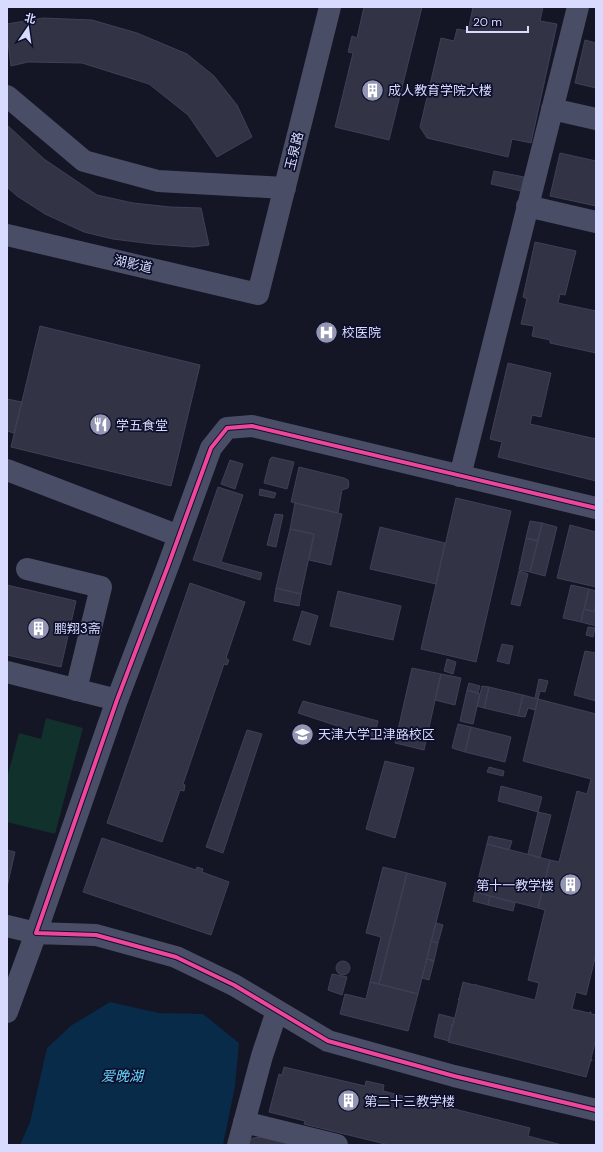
<svg xmlns="http://www.w3.org/2000/svg" width="603" height="1152" font-family="'DM Sans','Noto Sans SC',sans-serif">
<rect width="100%" height="100%" fill="#141525"/>
<!-- green -->
<path fill="#11312c" d="M46,718l37,10 -28,106 -48,-12v-44l12,-45 22,6z"/>
<!-- water -->
<path fill="#072b48" d="M110,1002l49,11 44,1 36,29 -4,43 -12,59h-203l10,-23 17,-74 25,-23z"/>
<!-- building -->
<path fill="#323446" stroke="#3f4058" d="M364,7h58l-33,133 -54,-13 18,-74 -5,-1 4,-16 5,2z
M473,7h70l-3,14 17,3 -26,119 -19,-4 -4,18 -81,-19 -7,-11 21,-89 13,3 3,-12 11,2z
M43,18l49,2 45,13 50,21 27,22 23,29 15,32 -35,20 -29,-42 -39,-31 -67,-21 -54,-1 -17,4 -4,-32v-10z
M585,40l11,3v45l-21,-5z
M7,125l37,34 53,36 36,8 37,4 31,1 8,37 -16,2 -40,-3 -40,-5 -29,-7 -39,-18 -28,-18 -10,-9z
M560,153l36,8v45l-46,-10z
M494,171l30,6 -3,14 -30,-7z
M535,242l41,9 -11,44 -5,-1 -2,9 38,8v42l-46,-10v-3l-18,-4 2,-10 -13,-2 6,-25 -4,-2z
M40,326l160,39 -29,121 -160,-39z
M508,363l43,10 -10,44 -9,-2 -2,9 66,15v42l-98,-24 4,-15 -12,-3z
M7,399l15,3 -8,31 -7,-2z
M272,457l22,5 -7,27 -23,-6 6,-24z
M230,460l13,4 -8,25 -14,-5z
M299,467l45,11 4,2 1,4 -1,4 -6,2 -4,23 -47,-11z
M218,487l25,8 -22,67 41,11 -2,7 -67,-20z
M260,489l16,4 -2,5 -15,-3z
M456,498l55,13 -35,151 -55,-13z
M295,503l47,11 -11,51 -22,-5 5,-26 -24,-5z
M275,514l8,1 -7,32 -9,-2z
M530,521l12,2 -4,18 -12,-3z
M542,523l15,4 -12,49 -15,-4z
M570,525l26,7v55l-39,-9z
M380,527l65,16 -9,41 -66,-15z
M290,529l24,5 -13,60 -25,-6z
M526,538l12,3 -8,31 -11,-2z
M519,571l9,3 -8,32 -9,-2z
M190,583l55,19 -19,56 3,2 -2,5 -3,-1 -41,120 2,1 -1,6 -4,-1 -18,52 -55,-19z
M7,585l69,16 -15,66 -54,-12z
M571,585l18,4 -8,33 -18,-4z
M276,588l25,6 -2,12 -25,-5z
M589,589l7,2v11l-2,10 -10,-3z
M338,591l63,15 -8,34 -63,-14z
M584,609l12,3v14l-15,-4z
M302,611l16,5 -8,29 -17,-5z
M588,627l7,1 -2,9 -7,-2z
M502,644l11,2 -4,18 -12,-3z
M585,651l11,2v48l-22,-6z
M447,659l9,3 -3,12 -9,-3z
M412,668l29,6 -17,76 -29,-7z
M441,674l20,4 -6,27 -20,-5z
M539,679l9,2 -3,11 -5,-1 -2,8 -3,-1z
M469,683l11,3 -2,7 -11,-3z
M482,686l7,1 -5,21 -7,-2z
M489,687l34,8 -5,21 -34,-8z
M467,690l13,4 -7,30 -13,-3z
M523,695l15,4 -3,11 -7,-2 -3,9 -7,-1z
M538,699l58,15v240l-10,41 -10,-3 -4,17 17,4 1,-1h1v2l5,1v23l-5,21 1,1v1l-1,-1 -5,17 -138,-35 4,-16 -1,-1h2l6,-25 -1,-1h1l4,-17 11,3 2,-1v1l59,15 4,-17 -11,-3 17,-70 -7,-2 12,-48 9,2 18,-71 10,3 4,-15 -68,-18z
M303,701l75,20 -4,17 -76,-25z
M458,724l13,3 -6,25 -13,-4z
M471,727l40,10 -6,25 -40,-10z
M247,730l15,4 -39,119 -17,-6z
M385,761l29,7 -19,70 -29,-9z
M489,767l15,4 -1,5 -16,-4z
M501,786l41,11 -4,15 -40,-11z
M538,812l13,3 -11,43 -12,-4z
M489,836l23,5 -3,9 -22,-6z
M102,838l94,32 1,-3 6,2 -1,3 27,10 -18,53 -128,-43z
M487,844l63,16 -12,48 -63,-16z
M7,850l8,2 -8,35z
M383,867l24,6 -28,111 -9,-2 11,-45 -15,-4z
M407,873l39,10 -28,111 -39,-10z
M475,892l15,4 -2,9 -15,-4z
M490,896l25,7 -2,8 -25,-6z
M436,923l7,2 -5,18 -7,-2z
M431,941l7,2 -4,18 -7,-2z
M427,959l7,2 -5,19 -7,-2z
M336 968a7 7 0 1 1 14 0a7 7 0 1 1-14 0Z
M332,974l15,3 -5,18 -14,-5z
M370,982l48,12 -10,37 -68,-17 5,-20 21,5z
M439,1014l15,4 -1,7h-2l1,1 -3,15 -15,-4z
M284,1067l81,19 1,-5 18,4 -1,6 147,37 -2,8 34,9h-173l-85,-21 1,-3 -36,-9 10,-38 3,1z
M262,1137l55,8h-74l10,-7z"/>
<g fill="none" stroke-linecap="round" stroke-linejoin="round">
<!-- minor -->
<path stroke="#494d66" stroke-width="22" d="M7,96l77,65 74,20 127,7
M552,109l44,10
M527,206l69,16
M7,235l251,59 72,-287
M7,470l172,66
M460,476l118,-469
M596,508l-344,-82 -25,2 -16,20 -43,118 -51,134 -81,233 60,2 80,22 58,28 94,56 126,35 142,34
M27,569l74,18 -25,103
M7,672l110,28
M7,926l29,7 -29,79
M244,1122l93,23
M238,1145l24,-89 15,-45"/>
<defs>
<path id="cycleway" d="M596,508l-344,-82 -25,2 -16,20 -43,118 -51,134 -81,233 60,2 80,22 58,28 94,56 126,35 142,34"/>
</defs>
<!-- cycleway casing -->
<use href="#cycleway" stroke="#0e0f2b" stroke-width="6"/>
<!-- cycleway -->
<use href="#cycleway" stroke="#ed469a" stroke-width="4"/>
</g>
<!-- icons -->
<defs>
<symbol id="building-disc" viewBox="-11 -11 22 22"><circle r="9.5" fill="#9396b3" stroke="#0e0f2b"/><path d="M-4-6H4V6H1V3H-1V6H-4ZM-2.5-4.3h1.7v1.8h-1.7ZM.8-4.3h1.7v1.8H.8ZM-2.5-1h1.7V.8h-1.7ZM.8-1h1.7V.8H.8Z" fill="#fff"/></symbol>
<symbol id="hospital-disc" viewBox="-11 -11 22 22"><circle r="9.5" fill="#9396b3" stroke="#0e0f2b"/><path d="M-5-5h3v3.5h4V-5h3V5h-3V1.5h-4V5h-3Z" fill="#fff"/></symbol>
<symbol id="restaurant-disc" viewBox="-11 -11 22 22"><circle r="9.5" fill="#9396b3" stroke="#0e0f2b"/><path d="M-5-6h1v4h1v-4h1v4h1v-4h1v5L-1.5 .5V6h-2V.5L-5-1ZM5-6V6H3V1.5H1.5Q1.5-4 5-6Z" fill="#fff"/></symbol>
<symbol id="university-disc" viewBox="-11 -11 22 22"><circle r="9.5" fill="#9396b3" stroke="#0e0f2b"/><path d="M0-5L7-2L0 1L-7-2ZM-4 1L0 2.5L4 1V4Q0 6-4 4Z" fill="#fff"/></symbol>
</defs>
<g fill-rule="evenodd">
<use href="#building-disc" x="360" y="78" width="25" height="25"/>
<use href="#hospital-disc" x="314" y="320" width="25" height="25"/>
<use href="#restaurant-disc" x="88" y="412" width="25" height="25"/>
<use href="#building-disc" x="26" y="616" width="25" height="25"/>
<use href="#university-disc" x="290" y="722" width="25" height="25"/>
<use href="#building-disc" x="558" y="872" width="25" height="25"/>
<use href="#building-disc" x="336" y="1088" width="25" height="25"/>
</g>
<g text-anchor="middle" dominant-baseline="central" stroke-width="3.5" stroke-linejoin="round" paint-order="stroke">
<!-- poi labels -->
<g font-size="13" fill="#d8dbff" stroke="#0e0f2b" text-anchor="start">
<text x="388" y="90">成人教育学院大楼</text>
<text x="342" y="332">校医院</text>
<text x="116" y="425">学五食堂</text>
<text x="54" y="628">鹏翔3斋</text>
<text x="318" y="734">天津大学卫津路校区</text>
<text x="554" y="885" text-anchor="end">第十一教学楼</text>
<text x="364" y="1101">第二十三教学楼</text>
</g>
<!-- street labels -->
<g font-size="13" fill="#d8dbff" stroke="#0e0f2b">
<text transform="translate(294 151) rotate(-76)">玉泉路</text>
<text transform="translate(133 264) rotate(13)">湖影道</text>
</g>
<!-- water labels -->
<g font-size="14" font-style="italic" fill="#66d6ff" stroke="#0e0f2b">
<text x="122" y="1076">爱晚湖</text>
</g>
</g>
<!-- border -->
<rect width="603" height="1152" fill="none" stroke="#d8dbff" stroke-width="16"/>
<!-- north arrow -->
<g transform="translate(28 28) rotate(13)" stroke="#0e0f2b" stroke-width="3" paint-order="stroke">
<path d="M0-3L7 15L0 10L-7 15Z" fill="#d8dbff"/>
<text y="-6" font-size="11" font-weight="bold" text-anchor="middle" fill="#d8dbff">北</text>
</g>
<!-- scale -->
<path d="M467 26v6h61v-6" fill="none" stroke="#d8dbff" stroke-width="2"/>
<text x="473" y="26" font-size="12" fill="#d8dbff" stroke="#0e0f2b" stroke-width="3" paint-order="stroke">20 m</text>
</svg>
